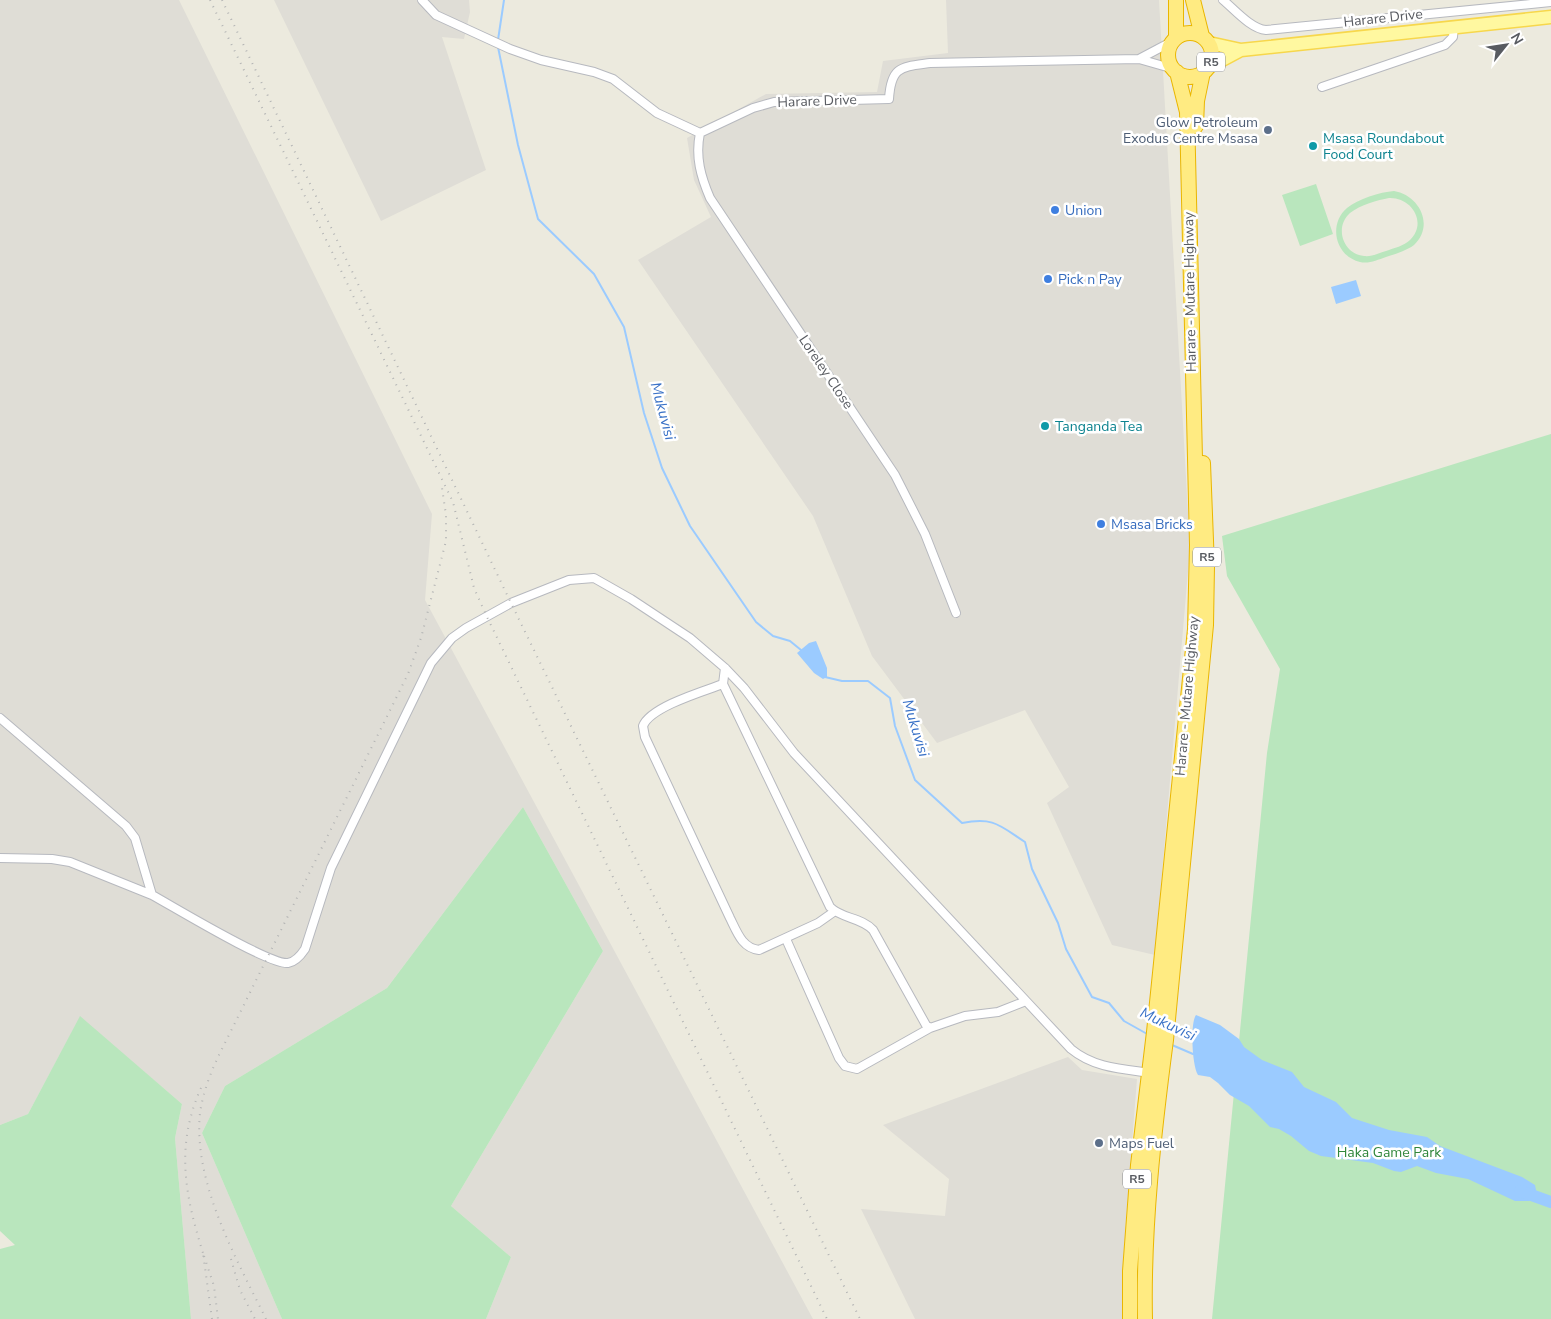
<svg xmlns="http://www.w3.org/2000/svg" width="1551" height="1319" font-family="'Nunito Sans',sans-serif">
<rect width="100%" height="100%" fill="#eceade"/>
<!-- industrial -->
<path fill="#dfddd6" d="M0,0h179l253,514 -7,86 388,719h-327l25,-62 -60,-51 152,-255 -80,-144 -136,181 -162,98 -23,47 80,186h-91l-16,-181 7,-34 -102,-87 -52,97 -28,11z
M274,0h195l1,12 -6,27 -22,-2 44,133 -105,51z
M946,0h213l31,548 -35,407 -43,-10 -65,-142 22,-16 -44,-77 -88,33 -65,-87 -59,-140 -175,-256 73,-43 -17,-37 -7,-42 79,-44 111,-2 6,-31 65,-8z
M1068,1057l14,13 55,9 -12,153 3,87h-213l-54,-110 84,7 4,-37 -66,-54z"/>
<!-- green -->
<path fill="#b9e6bd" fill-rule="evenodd" d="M1316,184l17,50 -33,12 -18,-51z
M1394,191c25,4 41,34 20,54 -8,6 -19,9 -28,12 -9,3 -17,7 -26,5 -25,-6 -32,-38 -13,-54 11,-9 33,-16 47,-17zM1389,198c22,-1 39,24 21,42 -6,6 -16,8 -24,11 -7,2 -14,6 -22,5 -21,-2 -30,-29 -14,-43 10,-8 28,-13 39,-15z
M1551,434v885h-339l55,-566 13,-84 -53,-93 -5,-40z
M523,807l80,144 -152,255 60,51 -25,62h-204l-80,-186 23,-47 162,-98z
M80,1016l102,88 -7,34 16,181h-191v-70l15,-4 -15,-14v-106l28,-11z"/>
<!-- water -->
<path fill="#9bcbff" d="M1356,280l5,16 -25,8 -5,-17z
M816,641l11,27v9l-4,2 -9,-6 -17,-20 12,-10z
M1196,1015l24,10 19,14 5,8 18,13 30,12 12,15 32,15 16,16 37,12 38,7 13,9 82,31 13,8 2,10 -8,6h-14l-47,-22 -32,-6 -19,-7 -16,6 -7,-1 -21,-8 -52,-7 -12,-5 -18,-15 -12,-7 -9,-2 -21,-21 -19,-11 -12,-12 -8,-6 -12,-2c-6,-9 -8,-52 -2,-60z"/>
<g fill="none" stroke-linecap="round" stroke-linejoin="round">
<!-- stream -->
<path stroke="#9bcbff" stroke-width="2" d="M498,40l6,-40
M498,47l20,98 20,74 56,55 30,53 20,86 18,55 28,58 66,96 17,14 17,5 11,9
M825,677l17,4h26l22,17 5,28 20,54 47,43c32,-6 37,2 63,19l7,27 26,54 8,26 26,48 17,6 15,18 25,14
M1172,1045l21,9"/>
<!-- river -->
<path stroke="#9bcbff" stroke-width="12" d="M1520,1191l31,11"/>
<defs>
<path id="street" d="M422,0l14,15 74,34 31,11 53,12 19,7 44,34 43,20 53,-25 21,-6 115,-3c2,-33 12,-32 41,-36l209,-4 35,10
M1223,0c11,9 28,29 43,30l285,-28
M1139,59l34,-18
M1322,87l123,-42 8,-8 1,-11
M700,133c-5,24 1,44 10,65l185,277 30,59 31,79
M725,668l-2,16 107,223c12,12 31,10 43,23l53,95 4,3 35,-12 33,-4 28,-11
M723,684c-19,7 -73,23 -80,42l2,11 85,181c7,14 12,30 29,32l59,-27 17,-12
M0,718l126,108 9,12 17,57c22,12 117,70 136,68 7,-1 13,-8 17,-14l26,-81 100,-205 21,-25 14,-10 45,-25 58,-23 25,-2 37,21 59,39 35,30 19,20 50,65 277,296c23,19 51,20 80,24
M0,858l52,1 18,3 82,33
M786,939l53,119 6,8 12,3 73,-41"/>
<path id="primary" d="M1209,43l32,7
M1209,67l32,-17 310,-33"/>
<path id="highway" d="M1193,0l9,36
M1168 55a22 22 0 1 1 44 0a22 22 0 1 1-44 0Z
M1176,38v-38
M1196,126l1,-25 6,-29
M1130,1319v-48l8,-106 16,-133 41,-403 2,-84 -10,-433 -10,-40
M1145,1319c-2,-92 9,-188 21,-279l40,-415 1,-59 -4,-103"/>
</defs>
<!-- street casing -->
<use href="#street" stroke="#b7b9bf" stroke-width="10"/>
<!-- primary casing -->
<use href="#primary" stroke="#f7d74c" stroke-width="15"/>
<!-- highway casing -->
<use href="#highway" stroke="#eab600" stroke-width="16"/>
<!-- street -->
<use href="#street" stroke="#fff" stroke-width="8"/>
<!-- primary -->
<use href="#primary" stroke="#fff8a0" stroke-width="12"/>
<!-- highway -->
<use href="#highway" stroke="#ffeb82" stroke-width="14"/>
<!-- rail -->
<path stroke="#b3b4b4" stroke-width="2" stroke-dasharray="1 6" stroke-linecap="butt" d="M210,0l243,502 21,86 13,29 340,702
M222,0l289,603 349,716
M201,1088c-26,58 -16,107 2,165
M231,1259l9,31 15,29
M212,1319l-9,-66 11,33 4,33
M266,1319c-30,-61 -73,-136 -66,-206 3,-21 11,-42 21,-62l187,-377 13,-36 25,-97v-26l-4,-27"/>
</g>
<!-- markers -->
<g fill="#5c6f8a" stroke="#fff" stroke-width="2">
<circle cx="1268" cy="130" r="5"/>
<circle cx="1099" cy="1143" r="5"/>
</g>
<g fill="#0f9aa8" stroke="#fff" stroke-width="2">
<circle cx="1313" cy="146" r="5"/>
<circle cx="1045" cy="426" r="5"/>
</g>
<g fill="#3f7fe0" stroke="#fff" stroke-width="2">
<circle cx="1055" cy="210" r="5"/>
<circle cx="1048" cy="279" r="5"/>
<circle cx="1101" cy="524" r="5"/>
</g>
<g text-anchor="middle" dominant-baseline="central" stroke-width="5" stroke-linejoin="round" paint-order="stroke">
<!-- shield labels -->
<g fill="#fff" stroke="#8a8c90" stroke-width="1">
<rect x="1197" y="52.5" width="28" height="19" rx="4"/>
<rect x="1193" y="547.5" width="28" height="19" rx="4"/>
<rect x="1123" y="1169.5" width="28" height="19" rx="4"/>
</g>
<g font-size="12" font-weight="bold" fill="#585b61">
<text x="1211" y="62">R5</text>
<text x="1207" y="557">R5</text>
<text x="1137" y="1179">R5</text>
</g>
<!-- street labels -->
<g font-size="14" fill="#585b61" stroke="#fff">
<text transform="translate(1383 18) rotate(-6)">Harare Drive</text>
<text transform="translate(817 101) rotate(-2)">Harare Drive</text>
<text transform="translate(1190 292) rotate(-91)">Harare - Mutare Highway</text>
<text transform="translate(826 372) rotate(56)">Loreley Close</text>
<text transform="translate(1187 696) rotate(-85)">Harare - Mutare Highway</text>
</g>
<!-- service labels -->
<g font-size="14" fill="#4e5e75" stroke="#fff" text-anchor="end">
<text x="1258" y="122">Glow Petroleum<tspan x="1258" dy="16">Exodus Centre Msasa</tspan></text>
<text x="1109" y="1143" text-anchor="start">Maps Fuel</text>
</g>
<!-- culture labels -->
<g font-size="14" fill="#0d838f" stroke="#fff" text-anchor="start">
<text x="1323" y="138">Msasa Roundabout<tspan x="1323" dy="16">Food Court</tspan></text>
<text x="1055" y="426">Tanganda Tea</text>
</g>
<!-- shop labels -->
<g font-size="14" fill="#366cbe" stroke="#fff" text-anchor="start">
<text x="1065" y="210">Union</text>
<text x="1058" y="279">Pick n Pay</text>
<text x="1111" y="524">Msasa Bricks</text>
</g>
<!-- park labels -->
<g font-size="14" fill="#31873c" stroke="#fff">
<text x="1389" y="1152">Haka Game Park</text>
</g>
<!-- water labels -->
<g font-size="15" font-style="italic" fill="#3a72c7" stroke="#fff">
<text transform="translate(663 411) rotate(75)">Mukuvisi</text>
<text transform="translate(916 728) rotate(73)">Mukuvisi</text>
<text transform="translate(1168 1024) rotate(25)">Mukuvisi</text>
</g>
</g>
<!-- north arrow -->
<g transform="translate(1506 45) rotate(60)" stroke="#ffffff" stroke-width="4" paint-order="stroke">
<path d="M0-4L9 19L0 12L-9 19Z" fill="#585b61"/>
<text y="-8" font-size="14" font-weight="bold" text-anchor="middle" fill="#585b61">N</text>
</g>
</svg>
